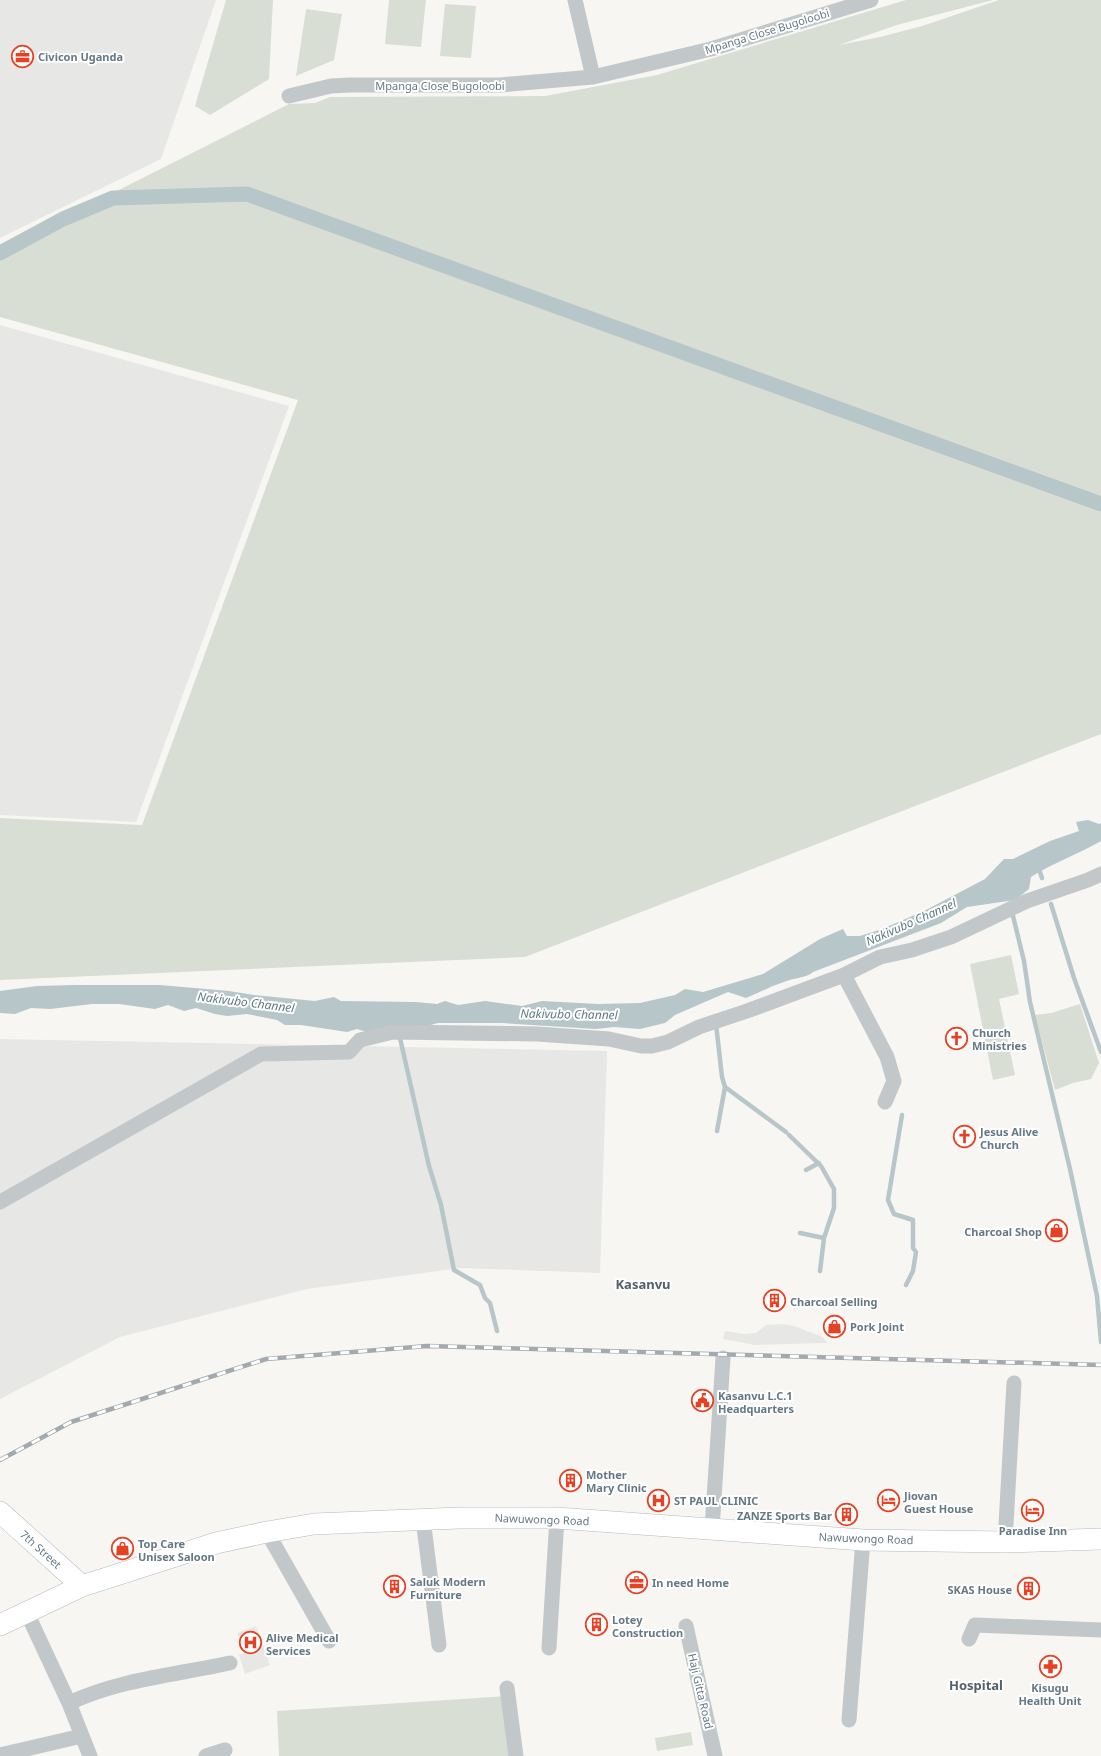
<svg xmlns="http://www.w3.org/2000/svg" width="1101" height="1756" font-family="'Noto Sans',sans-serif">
<rect width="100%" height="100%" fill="#f7f6f3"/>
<!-- built -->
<path fill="#e7e8e6" d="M0,0h216l-55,159 -161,79z
M0,325l289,81 -153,416 -136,-7z
M0,1039l607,12 -7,222 -140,-5 -153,21 -187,48 -120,62z
M783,1324l11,2 29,11 4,6 -72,2 -32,-6 2,-8 19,3 12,-1 10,-8z
M256,1626l14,39 -25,9 -6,-19 5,-2 -7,-20z"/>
<!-- green -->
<path fill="#d8ded4" d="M226,0h47l-4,79 -59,36 -15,-9z
M389,0h37l-5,47 -36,-3z
M906,0h87l-96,25 -58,20 41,-8 42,-11 77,-26h102v734l-576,223 -525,23v-162l142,7 156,-425 -298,-83v-67l289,-146 26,-1 15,-6 215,-1 112,-21z
M445,4l31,2 -5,52 -31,-2z
M306,9l36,5 -8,46 -38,16z
M1011,955l8,39 -20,5 16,76 -22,5 -23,-116z
M1080,1004l19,59 -8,16 -18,4 -18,7 -20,-75 16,-2z
M508,1696l3,60h-232l-2,-45z
M691,1732l2,13 -36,6 -2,-13z"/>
<!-- water -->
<path fill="#b7c6c8" d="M1088,820l11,4 2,-1v18c-23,13 -48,22 -70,36l-2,12 -14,11 -48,7 -26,16 -128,49c-6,6 -21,6 -29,10 -13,4 -25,11 -38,16l-18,-6 -53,23 -10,8 -25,6 -26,-2 -18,2 -94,-6h-64l-26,7 -42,3 -13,-4 -10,3 -46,-7h-16l-8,-5 -30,-6 -20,2 -12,-2 -19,-6 -12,3 -16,-6 -13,4 -36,-5h-27l-42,5 -19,-1 -16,6 -15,-1v-22l37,-5 37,-1h86l69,6 25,4 61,6 19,-4 7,4 75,1 21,2 8,-3 13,4 27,-4 37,5 20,-5 56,3 42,-1 35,-8 10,-6 18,3 60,-18 57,-35 23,-10 4,7h13l22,-7 44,-19 59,-31 19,-20h9l37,-18 29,-10 -3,-9z"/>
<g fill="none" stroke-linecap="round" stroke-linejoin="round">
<!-- stream -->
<path stroke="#b7c6c8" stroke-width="4.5" d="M1038,866l4,12
M1051,904l23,74 27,74
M1013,916l11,45 6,41 40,167 27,127 4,46
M716,1024l6,53 3,10 61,45
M400,1038l29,128 12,39 13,65 26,15 5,13 5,5 7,28
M902,1115l-14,85 6,14 19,6v28l3,4 -3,19 -7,14
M717,1131l8,-44
M789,1135l32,31 13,23v19l-10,30 -4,33
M806,1170l13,-7
M800,1233l24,5"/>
<!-- canal -->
<path stroke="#b7c6c8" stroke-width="15" d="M0,253l63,-34 50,-21 134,-4 854,310"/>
<defs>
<path id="secondary" d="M0,1512l82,74
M0,1625l82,-39 134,-43 51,-11 47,-8 145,-6h98l306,22 142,2 96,-3"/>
</defs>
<!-- secondary casing -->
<use href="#secondary" stroke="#b4babe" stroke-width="22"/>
<!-- street -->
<path stroke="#c2c7c9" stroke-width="15" d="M575,0l18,77
M289,96l42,-10 19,-1h150l93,-8 118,-28 160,-49
M844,975l43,82 7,24 -9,21
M0,1202l261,-148 88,-2 11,-12 33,-8 144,2 72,5 32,7h11l16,-4 31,-15 48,-16 97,-36 36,-18 32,-7 39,-13 76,-36 61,-21 13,-6
M423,1519l16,126
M712,1530l11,-172
M267,1532l62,109
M1005,1542l9,-159
M27,1613l42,90 21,53
M686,1626l29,130
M969,1639l6,-14 126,5
M549,1648l8,-130
M507,1688l9,68
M69,1703c52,-24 106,-28 161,-40
M849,1720l14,-180
M0,1755l82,-19
M206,1756l19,-6"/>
<!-- secondary -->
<use href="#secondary" stroke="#fff" stroke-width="21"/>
<defs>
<path id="rail" d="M0,1460l71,-38 195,-63 161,-13 674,19"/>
</defs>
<!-- rail casing -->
<use href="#rail" stroke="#a2aaaf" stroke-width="4.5"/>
<!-- rail -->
<use href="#rail" stroke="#fff" stroke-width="3" stroke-dasharray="9" stroke-linecap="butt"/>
</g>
<!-- icons -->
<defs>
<symbol id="office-ring" viewBox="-11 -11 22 22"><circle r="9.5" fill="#fff" stroke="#e74123" stroke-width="1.5"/><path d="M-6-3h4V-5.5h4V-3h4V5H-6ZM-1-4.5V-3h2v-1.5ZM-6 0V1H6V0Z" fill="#e74123"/></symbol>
<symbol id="church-ring" viewBox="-11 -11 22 22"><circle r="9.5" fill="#fff" stroke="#e74123" stroke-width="1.5"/><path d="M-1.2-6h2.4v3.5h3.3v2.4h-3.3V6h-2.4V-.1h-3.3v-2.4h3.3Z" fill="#e74123"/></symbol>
<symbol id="shop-ring" viewBox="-11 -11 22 22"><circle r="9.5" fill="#fff" stroke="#e74123" stroke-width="1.5"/><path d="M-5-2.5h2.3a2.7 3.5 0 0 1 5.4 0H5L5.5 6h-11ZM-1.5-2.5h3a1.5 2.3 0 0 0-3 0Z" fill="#e74123"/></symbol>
<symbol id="building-ring" viewBox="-11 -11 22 22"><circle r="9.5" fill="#fff" stroke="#e74123" stroke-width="1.5"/><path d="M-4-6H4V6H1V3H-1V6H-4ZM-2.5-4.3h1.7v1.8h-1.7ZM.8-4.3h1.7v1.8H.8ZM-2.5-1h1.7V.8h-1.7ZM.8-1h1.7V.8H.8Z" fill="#e74123"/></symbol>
<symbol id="civic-ring" viewBox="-11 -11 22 22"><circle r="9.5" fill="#fff" stroke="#e74123" stroke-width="1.5"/><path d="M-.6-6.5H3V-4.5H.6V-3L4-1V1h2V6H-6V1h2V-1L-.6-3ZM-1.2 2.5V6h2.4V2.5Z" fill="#e74123"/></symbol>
<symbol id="hospital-ring" viewBox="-11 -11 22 22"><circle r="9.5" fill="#fff" stroke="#e74123" stroke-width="1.5"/><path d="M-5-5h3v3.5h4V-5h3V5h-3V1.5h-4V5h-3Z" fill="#e74123"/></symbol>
<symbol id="hotel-ring" viewBox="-11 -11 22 22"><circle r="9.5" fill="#fff" stroke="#e74123" stroke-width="1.5"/><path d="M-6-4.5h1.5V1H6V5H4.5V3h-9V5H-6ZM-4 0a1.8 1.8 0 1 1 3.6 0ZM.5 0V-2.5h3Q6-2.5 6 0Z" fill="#e74123"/></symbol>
<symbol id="pharmacy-ring" viewBox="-11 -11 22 22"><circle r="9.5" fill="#fff" stroke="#e74123" stroke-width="1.5"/><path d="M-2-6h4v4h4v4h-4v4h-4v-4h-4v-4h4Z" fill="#e74123"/></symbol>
</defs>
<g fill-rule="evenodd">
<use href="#office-ring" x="10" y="44" width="25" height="25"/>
<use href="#church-ring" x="944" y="1026" width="25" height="25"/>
<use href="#church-ring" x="952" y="1124" width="25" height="25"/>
<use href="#shop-ring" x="1044" y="1218" width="25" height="25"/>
<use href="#building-ring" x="762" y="1288" width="25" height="25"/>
<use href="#shop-ring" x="822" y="1314" width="25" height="25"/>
<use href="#civic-ring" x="690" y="1388" width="25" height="25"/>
<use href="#building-ring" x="558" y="1468" width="25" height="25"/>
<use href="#hospital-ring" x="646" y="1488" width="25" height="25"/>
<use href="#hotel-ring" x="876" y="1488" width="25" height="25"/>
<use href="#hotel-ring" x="1020" y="1498" width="25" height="25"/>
<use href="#building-ring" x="834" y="1502" width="25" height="25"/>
<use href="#shop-ring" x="110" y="1536" width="25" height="25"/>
<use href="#office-ring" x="624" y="1570" width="25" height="25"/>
<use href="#building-ring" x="382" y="1574" width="25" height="25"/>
<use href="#building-ring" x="1016" y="1576" width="25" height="25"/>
<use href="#building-ring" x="584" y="1612" width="25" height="25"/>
<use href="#hospital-ring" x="238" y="1630" width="25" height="25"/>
<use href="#pharmacy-ring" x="1038" y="1654" width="25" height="25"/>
</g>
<g text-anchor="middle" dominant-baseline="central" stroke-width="4" stroke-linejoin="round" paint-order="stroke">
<!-- street labels -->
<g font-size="11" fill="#657985" stroke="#fff">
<text transform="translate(767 31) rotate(-17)">Mpanga Close Bugoloobi</text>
<text x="440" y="85">Mpanga Close Bugoloobi</text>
<text transform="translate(542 1519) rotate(2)">Nawuwongo Road</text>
<text transform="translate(866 1538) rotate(2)">Nawuwongo Road</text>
<text transform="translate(41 1549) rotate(42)">7th Street</text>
<text transform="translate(701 1691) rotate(77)">Haji Gitta Road</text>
</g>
<!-- poi labels -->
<g font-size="11" font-weight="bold" fill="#657985" stroke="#fff" text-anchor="start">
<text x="38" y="56">Civicon Uganda</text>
<text x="972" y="1032">Church<tspan x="972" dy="13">Ministries</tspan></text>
<text x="980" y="1131">Jesus Alive<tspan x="980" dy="13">Church</tspan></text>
<text x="1042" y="1231" text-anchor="end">Charcoal Shop</text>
<text x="790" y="1301">Charcoal Selling</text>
<text x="850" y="1326">Pork Joint</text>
<text x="718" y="1395">Kasanvu L.C.1<tspan x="718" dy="13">Headquarters</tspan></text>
<text x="586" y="1474">Mother<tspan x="586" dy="13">Mary Clinic</tspan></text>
<text x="904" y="1495">Jiovan<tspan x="904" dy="13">Guest House</tspan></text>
<text x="674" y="1500">ST PAUL CLINIC</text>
<text x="832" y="1515" text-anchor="end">ZANZE Sports Bar</text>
<text x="1033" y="1530" text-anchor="middle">Paradise Inn</text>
<text x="138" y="1543">Top Care<tspan x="138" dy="13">Unisex Saloon</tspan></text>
<text x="410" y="1581">Saluk Modern<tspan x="410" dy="13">Furniture</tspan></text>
<text x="652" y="1582">In need Home</text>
<text x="1012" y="1589" text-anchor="end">SKAS House</text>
<text x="612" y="1619">Lotey<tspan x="612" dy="13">Construction</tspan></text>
<text x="266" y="1637">Alive Medical<tspan x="266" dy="13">Services</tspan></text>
<text x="1050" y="1687" text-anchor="middle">Kisugu<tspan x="1050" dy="13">Health Unit</tspan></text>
</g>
<!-- water labels -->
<g font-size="12" font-style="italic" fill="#607b81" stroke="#fff">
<text transform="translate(911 922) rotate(-24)">Nakivubo Channel</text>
<text transform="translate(246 1002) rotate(7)">Nakivubo Channel</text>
<text transform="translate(569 1014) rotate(1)">Nakivubo Channel</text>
</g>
<!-- quarter labels -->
<g font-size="13" font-weight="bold" fill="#53616a" stroke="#fff">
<text x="643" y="1284">Kasanvu</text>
<text x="976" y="1685">Hospital</text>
</g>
</g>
</svg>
